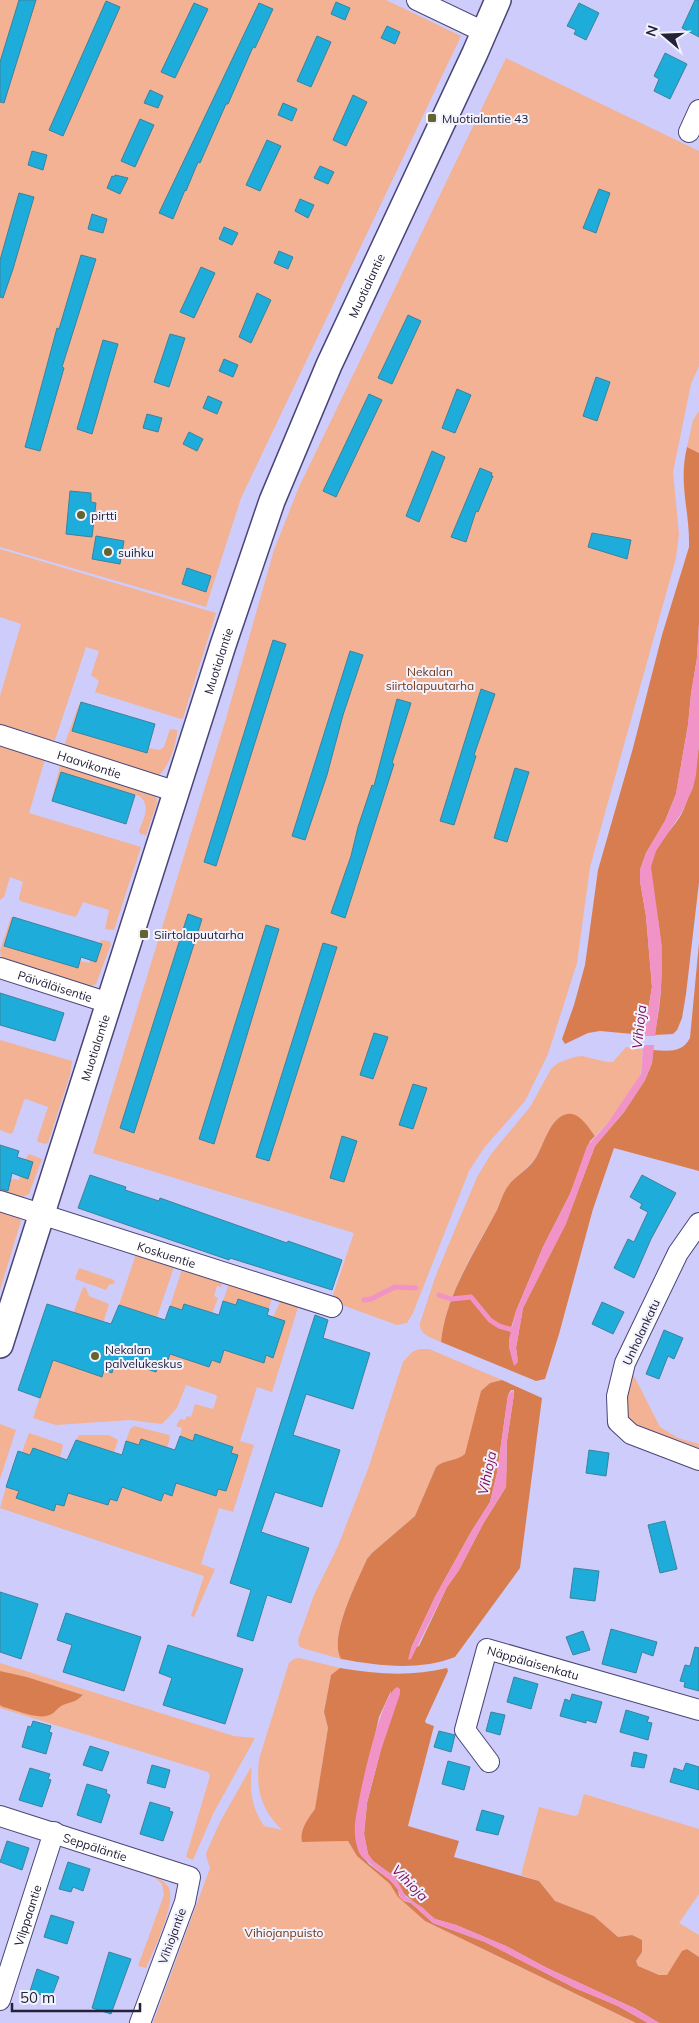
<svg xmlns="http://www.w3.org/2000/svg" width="699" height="2023" font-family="Mulish,sans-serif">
<rect width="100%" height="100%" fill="#ceccfb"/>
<!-- green -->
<path fill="#f2b293" d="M0,0h386l75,36 -220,462 -35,109 -206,-60z
M506,58l193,93v215l-8,18 -18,88 6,62 -3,24 -86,309 -13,96 -29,91 -23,47 -41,47 -15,23 -56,142 -6,10 -10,2 -66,-24 23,-68 -261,-80 132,-431 49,-172 25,-63z
M699,411v42l-12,-6 6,-27z
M0,549l216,64 -33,105 -2,1 -86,-27 4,-11 -8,-6 8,-24 -13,-4 -31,93 -4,-1v2l-20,-2 1,-6 -10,-3 -1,5 -21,-6v-33l21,-72 -21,-7z
M80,701l-7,30 73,22 2,-5 12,2 4,-3 6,-18 7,1c1,11 -10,42 -20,46l-93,-30z
M0,743l45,16 -16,54 112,34 -27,83 -9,-1 4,-19 -26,-8 -6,13 -2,2 -55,-16 -1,-3 4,-16 -13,-5 -6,20 -4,3z
M63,764l93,30 1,9 -11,32 -6,-1 -1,-3c4,-11 13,-26 0,-35l-78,-24 -10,29 9,-35z
M11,917h2l-9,29 73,22 3,-7 9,2 1,-3 6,2 5,-22 8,1 2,3 -15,40 -6,2 -89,-28 -1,-8z
M0,1040l72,21 -2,14 -22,68 -2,1 -8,-2 -1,-2 11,-33 -22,-8 -2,1 -11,32 -2,2 -11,-4z
M626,1047l17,2 -3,28 -33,47 -12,12 -10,-13 -15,-9c-20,2 -25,29 -34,43 -8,12 -21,19 -29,31 -5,7 -7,16 -11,24 -23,40 -50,84 -55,130 -9,-4 -22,-7 -21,-19l16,-48 41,-98 14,-23 39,-47 21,-38 7,-6 16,-6 8,-1 25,6h6z
M29,1154l13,5 -13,35 -11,5 -18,-6v-16l19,3 1,-4 8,2 5,-15 -8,-3z
M0,1209l15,5 6,7 -21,69z
M136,1254l38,13 -17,50 -16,-5 -3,7 -14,-5 3,-7 -8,-2z
M79,1268l35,12 1,3 -6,2 -3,5 -31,-11z
M182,1269l41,13 -2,5 -4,-1 -3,10 4,2 -8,21 -10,-10 -16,-5 -2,6 -12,-4z
M229,1284l43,13 -3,12 -30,-10 -3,6 -13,-4z
M83,1287l3,1 3,8 20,8 -8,25 -9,-11 -16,-5 -2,7 -3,-1z
M281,1300l18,4 -27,88 -15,-5 -17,54 14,4 -21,67 -14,-4 -18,56 14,5 -21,48 -3,-1 13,-40 -204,-68 6,-21 13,4 -2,7 37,13 2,-8 8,3 4,-13 40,12 2,-6 8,2 4,-14 9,3 3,-7 27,17 3,-7 8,3 4,-13 39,13 3,-7 8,2 11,-35 -6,-3 1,-7 -7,-2 -2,7 -12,-12 -16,-5 -2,7 -13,-5 2,-8 -6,-2 4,-7 5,1 2,-4 4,1 4,-13 18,5 4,-12 -1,-2 -30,-10 -9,23 -15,16 -32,-4 -74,5 -23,-7 22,-65 47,24 2,-7 8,2 4,-13 9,3 3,-7 28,17 2,-7 7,3 5,-14 39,13 3,-7 8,2 4,-12 39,12 3,-7 7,2 12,-35 -12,-5z
M419,1349h10l73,31 -12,3 -9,8 -15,63c-10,8 -22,5 -30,13l-21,49 -43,37 -5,6c-9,21 -39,78 -26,100l-39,-11 -3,-2 -1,-6 16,-45 24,-49 30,-77 35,-107 9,-10z
M631,1370l29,57 18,11 21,6v6l-62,-24c-20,-16 -13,-35 -6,-56z
M0,1424l16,6 -16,49z
M134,1426l35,9 1,3 -5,16 -8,-10 -16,-5 -2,6 -13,-4 4,-12z
M29,1433l33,11 1,2 -3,11 -27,-9 -3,7 -8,-3z
M79,1435h30l9,5 -4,12 -17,-5 -2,7 -12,-12 -7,-2z
M299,1658l41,10 -9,8 -7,36 4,16 -13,82c-7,9 -16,19 -13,32l46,-1 9,15 34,28 7,13 27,24 211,102h-483l57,-155 -4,-13 1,-4 13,-29 31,-55c1,3 0,7 0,11 -1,18 3,33 13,48l18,4c-22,-22 -26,-41 -23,-71l30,-96 5,-4z
M0,1663l234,73 21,2 -42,76 -20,46 -7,-3 24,-81 -2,-4 -208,-64v-3c11,5 39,14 50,10 5,-2 8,-8 12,-10 11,-4 11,-2 21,-10l-56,-18 -27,-6z
M584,1794l115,35v65l-20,29 20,12v22l-12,-8 -20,26h-8l-21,-9 -2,-5 6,-9 -10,-17 -14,2 -24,-21 -39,-15 -16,-20 -18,-6 18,-68 35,9 4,-1z
M153,1876c6,3 13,6 16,12 7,16 -16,64 -23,80l-8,-2 26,-71 -2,-11z"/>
<!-- forest -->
<path fill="#d87d4f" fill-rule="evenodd" d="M687,447l12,6v170l-2,35 -6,36 -3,31 -12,69 -11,27 -19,32 -6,17v11l6,35 6,71 -8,48 -44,-4 -12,2 -23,11 -3,-5 12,-34 11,-40 13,-95 35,-122 29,-113 27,-88c1,-36 -11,-63 -2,-100z
M699,744v138l-13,112 -4,24 -5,12 -4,4 -19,1c8,-32 9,-66 6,-99 -1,-21 -13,-56 -8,-76 5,-19 23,-32 31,-49 8,-19 14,-47 16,-67z
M699,943v228l-85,-23 -21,61 -34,125 -14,45 -9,2 -95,-39c5,-48 34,-90 56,-132 3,-7 5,-14 9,-21 7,-12 21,-18 29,-30 9,-13 14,-41 32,-45 12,-3 22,14 28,22l-5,5 -20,53 -27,53 -27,64 -5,17 7,34 -2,-14 7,-40 42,-84 30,-78 29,-34 21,-32 7,-17 1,-13c16,1 29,3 37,-12z
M502,1380l40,18 -22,170 -65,89c-36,14 -76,9 -114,2 -13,-22 17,-79 26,-100l5,-6 43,-37 21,-49c8,-8 20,-5 29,-13l16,-63 9,-8zM511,1390h3v4l-7,47 -1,46 -23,37 -24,46 -12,17 -28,59 -8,2 24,-51 36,-65 19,-30 7,-29 11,-78z
M340,1668c35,6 71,9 107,0l1,3 -23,50 1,2 8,3 -26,100 51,15 -5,16 85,24 16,20 39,15 24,21 14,-2 10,5v12l-6,9 2,5 21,9h8l15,-24 5,-2 12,8v66h-40l-23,-14 -89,-41 -41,-22 -50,-21 -21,-6 -31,-25 -9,-17 -22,-16 -5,-7 -4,-20 3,-31 18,-69 6,-43 -12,26 -24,108 4,27 10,12 21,16 8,9 1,7 5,5 7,2 22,20 52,19 90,46 43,18 30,17h-12l-211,-102 -27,-24 -8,-13 -33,-28 -9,-15 -46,1c-3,-12 6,-23 13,-33l13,-81 -4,-16 7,-37z
M0,1671l27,6 56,18c-9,8 -10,6 -20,10 -5,2 -8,8 -13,10 -13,5 -34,-5 -47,-8l-3,-2z"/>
<!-- water -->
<path fill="#f193c6" d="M699,623v121l-3,31 -3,13 -11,24 -26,39 -5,16 11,80 -1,41 -9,75 -7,17 -21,32 -29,34 -29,78 -43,84 -7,40 2,14 -4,4 -5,-18v-9l7,-28 27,-64 27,-53 17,-48 20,-22 34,-50 3,-39 8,-48 -6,-71 -6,-35v-11l6,-17 19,-32 11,-27 12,-69 3,-31 6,-36z
M513,1390l1,4 -7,47 -1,46 -23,37 -24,46 -12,17 -36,72 -3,1 3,-12 24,-51 36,-65 19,-30 7,-29 11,-78z
M397,1687l3,2v5l-20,59 -13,50 -3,31 4,20 5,7 22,16 11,20 16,10 13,12 21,6 50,21 41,22 89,41 23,14h-11l-30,-17 -43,-18 -90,-46 -52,-19 -22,-20 -10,-4 -3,-9 -8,-10 -28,-23c-6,-8 -8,-22 -7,-33 2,-21 25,-129 42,-137z"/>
<!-- pier -->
<path fill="#ceccfb" d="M641,1036h15v9h-15z"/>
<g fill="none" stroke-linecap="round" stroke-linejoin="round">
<!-- stream -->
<path stroke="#f193c6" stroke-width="5" d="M439,1295l12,4 20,-2 19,23 9,6 17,5
M364,1300l7,-1 24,-12 21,1"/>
</g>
<!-- building -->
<path fill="#1eacda" stroke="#3d829d" d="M19,0h17l-32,103 -4,-1v-40z
M695,0h4v37l-17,-9z
M106,1l14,6 -57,129 -14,-6z
M336,2l14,6 -5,12 -14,-6z
M194,3l14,6 -33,69 -14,-6z
M259,3l14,6 -18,39 -2,-1 -25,57h-2l-26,59 -2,-1 -12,29 -1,-1 -12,29 -14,-6z
M579,3l20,10 -13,27 -12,-6 2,-4 -9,-4z
M387,26l13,6 -5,12 -14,-6z
M317,36l14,6 -20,45 -14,-6z
M665,53l22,11 -17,35 -16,-8 5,-12 -5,-3z
M150,90l13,6 -5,12 -14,-5z
M353,95l14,7 -21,44 -13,-6z
M283,103l14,6 -5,12 -14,-6z
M140,119l14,6 -19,42 -14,-6z
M267,140l14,6 -21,45 -14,-6z
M32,151l15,4 -4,15 -15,-5z
M320,166l14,6 -6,12 -14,-6z
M115,175l13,3 -8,16 -13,-6 5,-12 2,1z
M599,189l11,4 -14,40 -13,-5z
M19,193l15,4 -21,72 -10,29 -3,-1v-37z
M300,199l14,6 -6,13 -13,-7z
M92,214l15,5 -4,14 -15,-4z
M224,227l14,6 -6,12 -13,-6z
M279,251l14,6 -5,12 -14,-6z
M81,255l15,4 -34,108 2,1 -24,83 -15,-4 32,-119 2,1z
M201,267l14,6 -21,45 -14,-6z
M257,293l14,7 -20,43 -12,-6z
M408,315l13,6 -29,63 -14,-6z
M170,334l15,4 -16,49 -15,-5z
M103,340l15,4 -26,90 -15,-5z
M224,359l14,6 -5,12 -14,-6z
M596,377l14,5 -13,39 -14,-5z
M457,389l14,6 -16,38 -13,-5z
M369,394l13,6 -46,97 -13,-6z
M208,396l14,6 -5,12 -14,-6z
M147,414l15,4 -4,14 -15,-4z
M189,432l14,7 -6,12 -14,-7z
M432,451l13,6 -26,65 -13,-6z
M480,468l12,5 -1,3h2l-15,36 -2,-1 -10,31 -15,-5z
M70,491l21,2v9l5,1 -4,34 -26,-3z
M592,533l39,7 -4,19 -39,-12z
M96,536l28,5 -4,23 -28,-5z
M187,568l24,8 -5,16 -24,-8z
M273,640l13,4 -70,222 -12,-4z
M350,651l13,4 -20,60 -16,60 -22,65 -13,-4z
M481,689l14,5 -21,61 2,1 -22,69 -14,-4z
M397,699l14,4 -19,60 2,1 -49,154 -14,-5 20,-57 7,-29 14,-42 2,1z
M81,702l74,22 -8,29 -75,-22z
M515,768l14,4 -22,70 -13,-4z
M61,772l74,23 -9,29 -74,-23z
M188,914l14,5 -68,214 -14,-5z
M13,917l89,27 -6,18 -15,-5 -3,11 -74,-22z
M266,925l13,4 -65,215 -15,-5z
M323,943l14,4 -68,214 -13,-4z
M0,993l64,20 -9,28 -55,-16z
M374,1033l14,4 -15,42 -13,-4z
M413,1084l14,4 -14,41 -14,-4z
M342,1136l15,5 -13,41 -14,-4z
M0,1145l19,6 -2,6 16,5 -5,17 -16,-6 -4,18 -8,-2z
M90,1175l36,12 -1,3 34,11 1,-3 127,45 1,-2 54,19 -10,30 -102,-32 -1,2 -151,-52z
M642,1175l34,18 -25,46 -17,39 -20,-10 14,-29 6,3 14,-30 -8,-4 2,-4 -12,-7z
M238,1299l31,10 -2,6 18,6 -12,37 -7,-3 -2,8 -40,-13 -4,13 -8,-3 -3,7 -39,-13 -5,14 -7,-3 -2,7 -40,-13 -4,14 -8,-3 -2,7 -49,-17 -13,38 -22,-8 29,-86 64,20 8,-19 46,15 5,-14 12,4 2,-6 35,11 4,-14 13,4z
M602,1302l22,10 -11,22 -21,-10z
M315,1315l13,5 -5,18 47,15 -17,56 -47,-15 -13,41 47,15 -18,57 -47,-15 -14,40 48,16 -18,55 -24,-8 -14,46 -16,-5 14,-46 -21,-7z
M664,1330l19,8 -9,21 -6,-3 -9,23 -13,-5z
M195,1434l38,13 -2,6 7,2 -12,36 -8,-2 -2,7 -40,-13 -4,13 -8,-3 -3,8 -39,-14 -5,14 -7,-2 -2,6 -40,-12 -4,13 -8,-2 -2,7 -38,-13 3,-7 -13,-4 12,-36 12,4 3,-7 34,12 9,-20 46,15 4,-14 13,4 2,-6 34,11 5,-14 13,5z
M589,1450l20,3 -3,23 -20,-3z
M665,1521l12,48 -17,4 -12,-48z
M574,1568l25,3 -4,30 -25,-3z
M0,1592l38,12 -17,55 -21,-7z
M66,1613l75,24 -17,54 -61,-19 9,-27 -15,-5z
M611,1629l46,13 -4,14 -11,-4 -6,21 -34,-9z
M583,1631l7,19 -17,5 -7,-18z
M168,1645l75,24 -18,55 -62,-19 9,-27 -13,-5z
M695,1647l4,1v43l-15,-4 1,-5 -5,-1 5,-16 5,1z
M514,1677l24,7 -7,25 -24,-7z
M572,1694l30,8 -6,21 -10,-3v3l-26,-7 5,-17 5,2z
M626,1710l23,7 -2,5 5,1 -4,17 -28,-8z
M491,1712l14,3 -5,20 -14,-4z
M33,1721l18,5 -2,6 3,1 -6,21 -24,-7 6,-21 3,1z
M439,1731l16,4 -4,17 -17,-5z
M90,1746l19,6 -7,19 -19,-6z
M634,1752l13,3 -3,13 -13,-2z
M448,1761l22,6 -6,23 -22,-6z
M686,1763l13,4v23l-29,-8 4,-14 9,3z
M152,1765l18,5 -5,18 -18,-5z
M30,1768l20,6 -2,5 3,1 -9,27 -23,-7z
M87,1784l20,6 -1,3 4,2 -9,28 -24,-8z
M150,1802l20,6 -1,3 4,1 -10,29 -23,-7z
M482,1810l22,6 -6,19 -22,-5z
M7,1841l22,7 -7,22 -22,-8z
M68,1862l22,7 -7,22 -10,-4 -2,5 -12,-3z
M51,1915l23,7 -7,22 -23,-7z
M109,1952l22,7 -20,55 -19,-6z
M37,1969l22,8 -8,21 -21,-7z"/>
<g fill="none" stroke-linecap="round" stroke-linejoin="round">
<defs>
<g id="minor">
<path d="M417,0l67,32"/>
<path d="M689,132l10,-22"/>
<path id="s1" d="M0,735l177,57"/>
<path id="s2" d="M0,968l109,35"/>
<path id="s3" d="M0,1201l332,106"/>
<path d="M699,1223l-21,30 -53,110 -8,33 1,26 13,12 68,26"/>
<path id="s4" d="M489,1762l-24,-32 22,-81 212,61"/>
<path id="s5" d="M0,1816l190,61 -5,25 -45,121"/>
<path id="s6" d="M0,2000l54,-168"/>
</g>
<g id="tertiary">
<path id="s7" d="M0,1345l223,-700 49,-144 57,-136 146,-312 23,-53"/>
</g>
</defs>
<!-- minor casing -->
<use href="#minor" stroke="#4a4577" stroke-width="22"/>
<!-- tertiary casing -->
<use href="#tertiary" stroke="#4a4577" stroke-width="28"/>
<!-- minor -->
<use href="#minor" stroke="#fff" stroke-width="20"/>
<!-- tertiary -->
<use href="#tertiary" stroke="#fff" stroke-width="25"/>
</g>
<!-- markers -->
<g fill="#656330" stroke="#f2f2fe" stroke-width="2">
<rect x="427" y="113" width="10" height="10" rx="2.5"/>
<circle cx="81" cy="515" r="5"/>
<circle cx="108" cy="552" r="5"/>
<rect x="139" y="929" width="10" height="10" rx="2.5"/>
<circle cx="95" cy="1356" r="5"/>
</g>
<g text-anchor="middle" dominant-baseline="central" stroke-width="4" stroke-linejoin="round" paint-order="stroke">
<!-- poi labels -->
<g font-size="12" fill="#242238" stroke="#f2f2fe" text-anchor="start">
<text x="442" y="118">Muotialantie 43</text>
<text x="91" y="515">pirtti</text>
<text x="118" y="552">suihku</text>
<text x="154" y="934">Siirtolapuutarha</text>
<text x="105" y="1349">Nekalan<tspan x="105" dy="14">palvelukeskus</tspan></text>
</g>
<!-- street labels -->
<g font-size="12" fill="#242238" stroke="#f2f2fe">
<text stroke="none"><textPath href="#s7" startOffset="1122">Muotialantie</textPath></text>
<text stroke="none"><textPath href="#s7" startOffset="718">Muotialantie</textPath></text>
<text stroke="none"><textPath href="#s1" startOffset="94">Haavikontie</textPath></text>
<text stroke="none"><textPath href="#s2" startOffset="58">Päiväläisentie</textPath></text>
<text stroke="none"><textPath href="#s7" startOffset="312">Muotialantie</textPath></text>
<text stroke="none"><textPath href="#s3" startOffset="175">Koskuentie</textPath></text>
<text transform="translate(641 1332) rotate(-65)">Unholankatu</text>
<text stroke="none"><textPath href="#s4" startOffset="172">Näppälaisenkatu</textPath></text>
<text stroke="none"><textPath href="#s5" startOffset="100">Seppäläntie</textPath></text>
<text stroke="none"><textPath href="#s6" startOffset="89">Vilppaantie</textPath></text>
<text transform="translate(172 1936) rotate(-70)">Vihiojantie</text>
</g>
<!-- park labels -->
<g font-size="12" fill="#723615" stroke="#f2f2fe">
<text x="430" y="671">Nekalan<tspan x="430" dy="14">siirtolapuutarha</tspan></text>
<text x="284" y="1932">Vihiojanpuisto</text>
</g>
<!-- water labels -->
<g font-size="14" font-style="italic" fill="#7d0d57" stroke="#f2f2fe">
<text transform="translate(639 1027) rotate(-84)">Vihioja</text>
<text transform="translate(487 1473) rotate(-78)">Vihioja</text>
<text transform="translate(410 1883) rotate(45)">Vihioja</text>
</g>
</g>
<!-- north arrow -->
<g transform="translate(664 35) rotate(289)" stroke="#f2f2fe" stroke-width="4" paint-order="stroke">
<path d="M0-4L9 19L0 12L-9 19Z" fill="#242238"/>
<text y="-8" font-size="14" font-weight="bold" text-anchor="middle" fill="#242238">N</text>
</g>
<!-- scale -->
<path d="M12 2003v8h128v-8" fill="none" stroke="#242238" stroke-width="2.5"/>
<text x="20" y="2003" font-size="15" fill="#242238" stroke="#f2f2fe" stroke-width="4" paint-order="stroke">50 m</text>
</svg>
